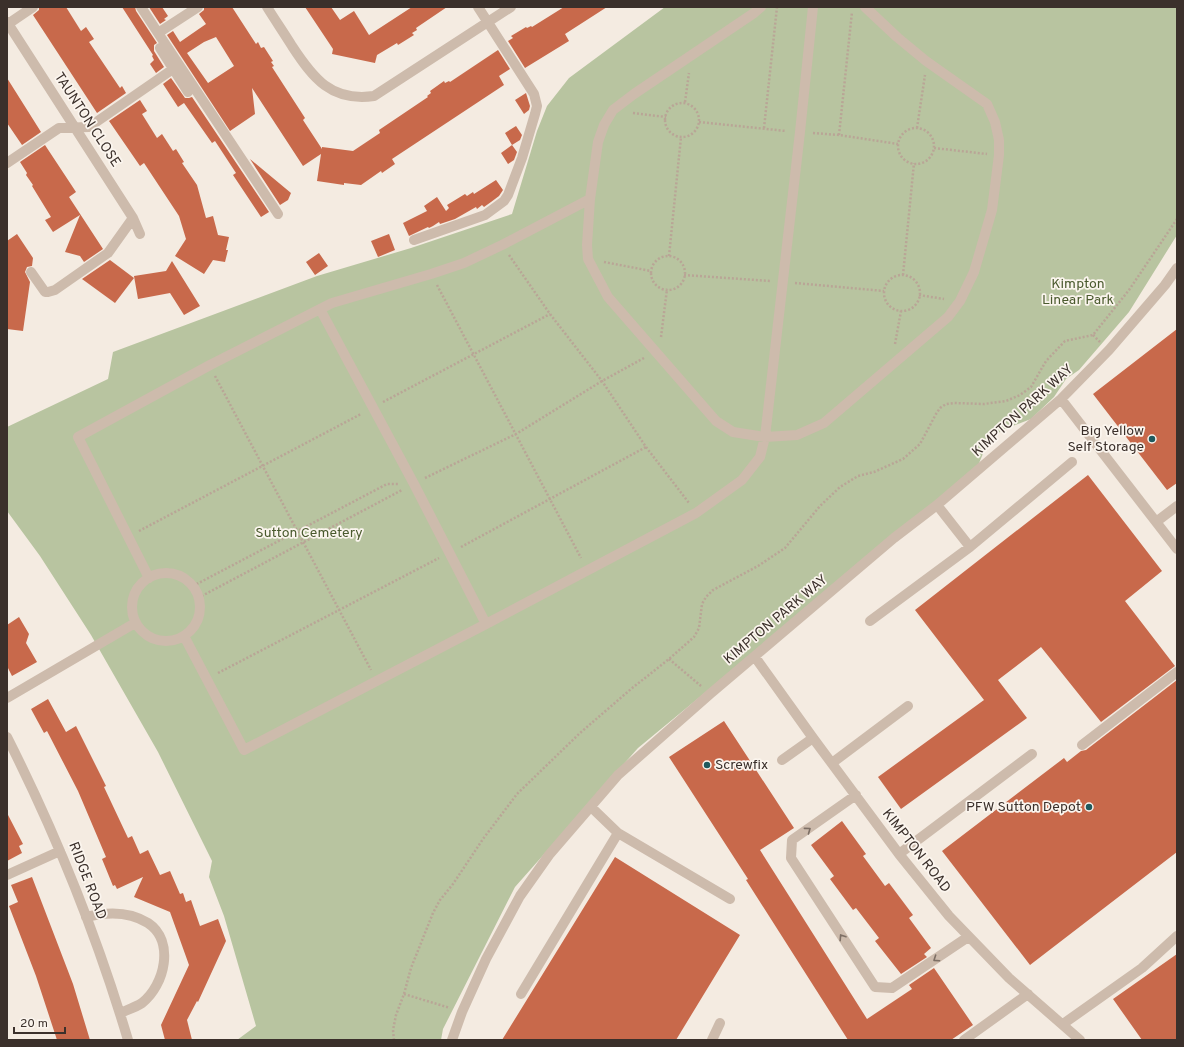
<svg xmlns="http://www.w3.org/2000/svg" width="1184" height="1047" font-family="Overpass,sans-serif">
<rect width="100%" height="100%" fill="#f4ebe1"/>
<!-- green -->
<path fill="#b8c4a0" d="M665,7h512v228l-48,77 -50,58 -13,9 -12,18 -23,22 -29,11 -15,14 -10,24 -339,280 -123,139 -72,142 -2,11h-204l19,-14 -32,-110 -15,-39 3,-16 -54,-109 -67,-117 -51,-79 -33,-45v-84l101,-48 5,-27 204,-76 94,-28 101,-34 25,-83 10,-25 22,-28z"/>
<!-- building -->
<path fill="#c8694b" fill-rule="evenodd" d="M39,7h27l15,24 5,-4 8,12 -5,3 31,46 2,-2 4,7 -29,20 -64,-98 6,-5z
M122,7h13l1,4 21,32 -3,2v6l10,16 -8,6 -6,-9 4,-4 -2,-4 1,-1z
M149,7h13l6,9 -4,3 2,1 -6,4z
M204,7h28l24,37 2,-2 3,6 3,-1 9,14 -2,1 3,4 -2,1 33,51 -2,2 19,29v-2l31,4 27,-18 -1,-3 49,-33 -1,-1 4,-3 -1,-2 14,-10 1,2 4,-2 1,1 48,-32 12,19 -11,7 5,9 -112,74 3,5 -13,9 -1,-2 -20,14 -17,-2v2l-27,-4 4,-27 -18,12 -51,-78 3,26 -25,17 -63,-96 6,-4 7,11 26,-18 -7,-10 5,-4zM216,37l18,29 -26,17 -21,-30 17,-11z
M305,7h26l9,13 14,-9 15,24 43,-28h35l-31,21 1,2 -5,3 2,2 -16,10 -1,-2 -20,12 -2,8 -43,-9 1,-5z
M564,7h43l-42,27 4,7 -44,27 -17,-27 5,-3 -2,-2 15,-9 1,1 4,-2 1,1z
M7,78l34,54 -19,13 -15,-22z
M171,78l14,20h4l3,-1 77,115 -8,5 -28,-42 3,-2 -21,-32 -3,2 -28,-40 -6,4 -15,-23z
M526,93l4,13 -1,4 -5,4 -9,-14z
M140,100l7,11 -5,3 15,24 5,-4 11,17 3,-2 8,13 -2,1 15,22 9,33 7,-2 5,19 11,2 -3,13h2l-3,12 -12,-2 -9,14 -29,-18 11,-17 -7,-23 -35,-53 -4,3 -31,-45z
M516,126l6,9 -2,5 -8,5 -7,-12z
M45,145l31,47 -7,5 34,52 -19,13 -4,-6 -15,-4 15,-37 -27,17 -8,-12 6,-3 -19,-31 1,-1 -7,-10 1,-2 -7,-11z
M512,145l5,7 -3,8 -6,4 -7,-11z
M250,159l41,34 -3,7 -8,5z
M496,180l7,10 -4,6 -8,6 -7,5 -2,-2 -5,4 -1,-2 -21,12 -15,5 -1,-2 -6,4 -4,2 -1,-1 -19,9 -6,-13 24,-12 -3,-5 13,-9 9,14 3,-3 -2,-3 18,-11 2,2 6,-4 1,2z
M17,234l16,24 -1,8 -5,1 -2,5 5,10 -7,49 -16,-2v-88z
M389,234l6,16 -17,7 -7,-16z
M319,253l9,13 -13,9 -9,-13z
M110,260l24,18 -19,25 -33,-24z
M172,261l28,45 -16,9 -14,-22 -32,6 -4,-23 32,-5z
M1177,329v154l-10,7 -74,-96z
M1088,475l74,96 -37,30 50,65 -74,56 -60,-75 -43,33 29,38 -126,91 -23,-32 106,-77 -69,-90z
M19,617l10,17 -3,9 11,19 -25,14 -5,-10v-41z
M1177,680v172l-147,113 -88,-114 122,-93 3,4 14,-11 5,-1z
M48,699l18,33 10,-6 30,60 -2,1 24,51 4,-2 8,18 8,-4 12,25 10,-4 10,23 3,-1 3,9 5,-2 9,26 18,-7 8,22 -28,61 -1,-1 -10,19 5,20h-27l-4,-15 28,-60 -19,-53 -36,-15 9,-20 -26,12 -2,-4 -2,1 -11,-27 4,-2 -28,-66 -31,-60 -3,2 -13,-24z
M724,721l70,107 -34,22 107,169 45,-30 -3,-4 25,-17 39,57 -22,15h-103l-102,-160 2,-1 -79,-122z
M7,813l16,31 -4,2 3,7 -15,8z
M842,821l24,33 -3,2 22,30 4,-3 24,32 -4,3 22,30 -7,6 3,3 -26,17 -26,-33 4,-3 -23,-30 -3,2 -23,-31 4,-3 -23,-31z
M615,857l125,78 -64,105h-174z
M32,877l41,107 17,56h-33l-21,-64 -27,-70 9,-4 -7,-17z
M1177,954v86h-35l-29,-41z"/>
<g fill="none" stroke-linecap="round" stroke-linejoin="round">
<!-- path -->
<path stroke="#b9a596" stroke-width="2.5" stroke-dasharray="2 2" stroke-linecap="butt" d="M685,102l4,-29
M665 120a17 17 0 1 1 34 0a17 17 0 1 1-34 0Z
M633,113l33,4
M699,122l87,9
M764,128l13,-121
M917,128l8,-53
M898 146a18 18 0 1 1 36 0a18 18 0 1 1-36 0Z
M813,133l26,2 59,9
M839,135l13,-123
M934,148l53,6
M509,255l41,59 52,67 44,66 43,56
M669,256l12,-119
M651 273a17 17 0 1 1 34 0a17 17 0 1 1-34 0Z
M604,262l47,9
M684,275l86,6
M903,275l11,-112
M884 293a18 18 0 1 1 36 0a18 18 0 1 1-36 0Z
M795,283l89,8
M437,285l144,273
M919,295l25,4
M1093,335l7,7
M661,337l6,-48
M895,344l6,-33
M215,376l156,294
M383,402l167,-88
M425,478l91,-44 86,-53 42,-23
M139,531l222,-117
M461,547l185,-100
M193,586l194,-102h12
M198,598l204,-108
M669,659l32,27
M218,673l221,-115
M404,994l46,14
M394,1040l-1,-10 3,-15 8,-21 7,-26 22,-55 7,-13 13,-16 30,-45 34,-45 63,-61 51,-44 38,-30 25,-22 5,-9 3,-24 4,-7 7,-7 45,-24 27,-18 35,-42 20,-19 18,-11 16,-4 29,-13 17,-15 16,-30 4,-6 6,-4 8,-1 30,1 22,-3 14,-6 11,-8 15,-26 19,-20 28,-6 36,-45 48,-71"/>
<!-- minor -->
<path stroke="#cdbbac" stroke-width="10" d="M141,7l17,26
M198,7l-40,26 120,181
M267,7c8,13 17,26 25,39 21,32 39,56 82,50l137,-89
M761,7l-7,6 -120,81 -21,16 -9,15 -6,17 -8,57 -3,46 1,14 20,38 108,124 17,11 32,5 32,-2 27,-12 124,-106 12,-16 14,-29 18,-62 7,-55v-15l-4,-18 -8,-18 -61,-43 -29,-24 -32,-30
M7,22l126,196 7,16
M8,24l25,-17
M160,48l28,44
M7,163l52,-35 30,-1 84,-58
M414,240l71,-25 19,-14 4,-6 14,-37 13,-44 2,-8 -3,-12 -56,-87
M31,272l14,20h3l7,-2 53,-37 25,-35
M1061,399l116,150
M937,505l33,42
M1156,522l21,-16
M132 607a34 34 0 1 1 68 0a34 34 0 1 1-68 0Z
M149,578l-71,-141 132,-72 122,-62 99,-29 33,-11 38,-18 88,-46
M870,621l100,-74 102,-85
M486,624l210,-111 46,-33 18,-23 5,-20 35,-305 13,-125
M184,636l60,114 242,-126 -72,-140 -94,-175
M755,657l58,81 86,116 50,62 60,62 71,62
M7,698l128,-75
M7,737c49,97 90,199 121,303
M1082,745l95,-73
M782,760l31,-22
M832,763l76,-57
M856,795l-64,45 -1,18 84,129 17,1 76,-51
M618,833l112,66
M899,854l133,-100
M7,875l53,-24
M86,917c20,-5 43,-6 62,6 27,18 17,62 -6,80 -6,4 -15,7 -22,10
M521,994l97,-161 -27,-26
M1063,1024l79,-56 35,-32
M452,1040l10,-28 24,-53 34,-63 29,-41 69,-80 92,-81 184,-156 43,-33 124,-106 48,-49 56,-65 12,-17
M712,1040l8,-17
M964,1040l64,-46"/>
</g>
<!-- one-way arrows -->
<defs><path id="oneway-chevron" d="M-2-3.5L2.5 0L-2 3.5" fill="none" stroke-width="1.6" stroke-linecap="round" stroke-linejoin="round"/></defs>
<g stroke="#7d6f65">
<use href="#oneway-chevron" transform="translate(808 830) rotate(-36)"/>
<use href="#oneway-chevron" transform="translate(842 937) rotate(-123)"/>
<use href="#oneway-chevron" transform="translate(936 959) rotate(146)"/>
</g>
<!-- markers -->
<g fill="#1f5a5e" stroke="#fbf5ee" stroke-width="1.5">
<circle cx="1152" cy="439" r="4"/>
<circle cx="707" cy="765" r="4"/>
<circle cx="1089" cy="807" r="4"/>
</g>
<g text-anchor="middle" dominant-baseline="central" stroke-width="3.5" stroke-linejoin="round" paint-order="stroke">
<!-- street labels -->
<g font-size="14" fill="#3b302b" stroke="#fbf5ee">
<text transform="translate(87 120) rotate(57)">TAUNTON CLOSE</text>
<text transform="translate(1023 411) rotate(-42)">KIMPTON PARK WAY</text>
<text transform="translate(776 620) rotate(-40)">KIMPTON PARK WAY</text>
<text transform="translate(916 851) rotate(52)">KIMPTON ROAD</text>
<text transform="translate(87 881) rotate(69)">RIDGE ROAD</text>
</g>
<!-- park labels -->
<g font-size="14" fill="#4a5a2e" stroke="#fbf5ee">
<text x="1078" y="284">Kimpton<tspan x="1078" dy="16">Linear Park</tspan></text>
<text x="309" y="533">Sutton Cemetery</text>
</g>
<!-- poi labels -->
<g font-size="14" fill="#3b302b" stroke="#fbf5ee" text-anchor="end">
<text x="1144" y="431">Big Yellow<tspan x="1144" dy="16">Self Storage</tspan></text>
<text x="715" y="765" text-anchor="start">Screwfix</text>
<text x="1081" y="807">PFW Sutton Depot</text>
</g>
</g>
<!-- border -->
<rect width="1184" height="1047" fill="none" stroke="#3b302b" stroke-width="16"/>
<!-- scale -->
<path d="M14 1027v6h51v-6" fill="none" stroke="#3b302b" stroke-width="2"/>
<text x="20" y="1027" font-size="12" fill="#3b302b" stroke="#fbf5ee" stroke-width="3" paint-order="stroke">20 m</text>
</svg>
